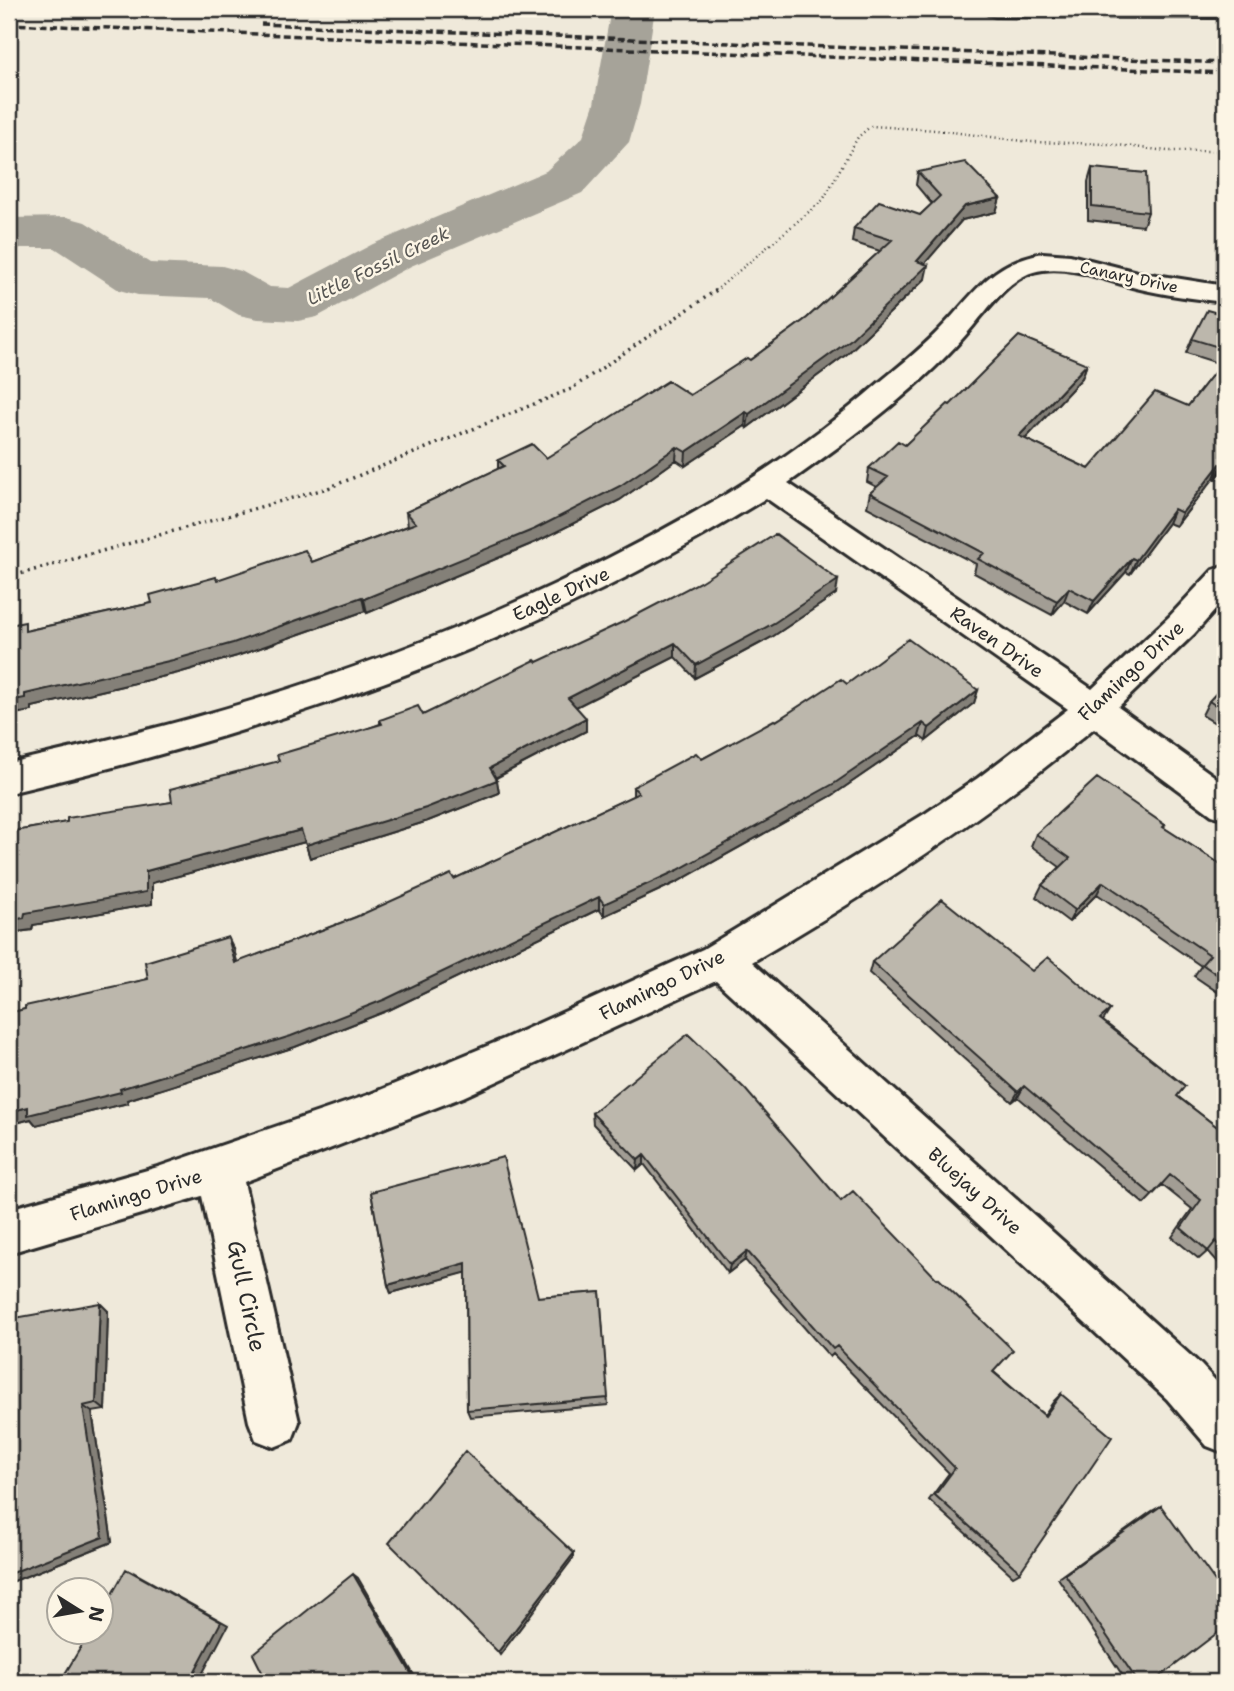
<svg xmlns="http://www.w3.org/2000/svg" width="1234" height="1691" font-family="'Shantell Sans',sans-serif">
<rect width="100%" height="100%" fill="#efe9da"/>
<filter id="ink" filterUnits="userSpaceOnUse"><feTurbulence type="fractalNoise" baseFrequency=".0143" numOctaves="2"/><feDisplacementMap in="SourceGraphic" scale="14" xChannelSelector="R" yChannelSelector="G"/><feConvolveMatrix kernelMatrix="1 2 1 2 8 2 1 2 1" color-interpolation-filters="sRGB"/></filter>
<g filter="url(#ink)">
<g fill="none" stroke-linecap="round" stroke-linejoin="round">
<!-- river -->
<path fill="#a6a399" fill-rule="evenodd" d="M611,9h44l-15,95 -11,38 -47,51 -171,73 -94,51 -19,4 -40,-2 -19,-4 -29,-17 -72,-3 -19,-5 -64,-42h-34l-12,3v-33l58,-1 18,5 65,41 72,3 19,5 29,16 19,1 84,-44 173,-73 37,-34 11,-33z"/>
<defs>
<path id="minor" d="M985,9h240v8l-229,-1 -8,-2z
M1043,253l27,2 67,17 88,14v16c-29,-3 -60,-7 -89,-14 -30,-7 -61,-22 -93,-18 -30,3 -51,34 -69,55 -49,60 -122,113 -186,158l304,206 77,-72 44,-47 12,-4v33l-31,35 -76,73 107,77v35l-13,-4 -118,-87c-106,88 -223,165 -342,234l449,403 24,26v62l-18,-7 -40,-47 -451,-418 -253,116 -219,85 55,240 -7,18 -18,7 -18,-7 -7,-18 -47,-226 -193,57v-44l149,-42 210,-72 136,-56 199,-90 223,-136 52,-35 90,-69 -302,-211c-232,145 -492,233 -757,295v-30c82,-19 164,-38 245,-63 165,-50 325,-120 474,-207 53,-32 105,-70 152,-111 21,-17 43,-35 62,-55 35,-36 48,-64 101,-74z"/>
</defs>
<!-- minor casing -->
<use href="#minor" stroke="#2b2b2b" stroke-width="6"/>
<!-- path-far1 -->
<path stroke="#2b2b2b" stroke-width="2.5" stroke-dasharray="1 3.5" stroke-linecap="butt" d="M715,291l108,-91 35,-63 13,-11 65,4 95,12 78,2 58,7h58"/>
<!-- path -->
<path stroke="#2b2b2b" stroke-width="3.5" stroke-dasharray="2 4.5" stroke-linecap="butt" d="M9,577l319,-89 243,-99 147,-100"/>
<!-- minor -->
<use href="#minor" fill="#fcf5e5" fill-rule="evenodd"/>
<!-- rail -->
<path stroke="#2b2b2b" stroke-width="3.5" stroke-dasharray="7 3.5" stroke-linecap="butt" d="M9,24l1216,49
M261,24l964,39"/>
</g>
<!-- wall -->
<path fill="#a29d94" stroke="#2b2b2b" stroke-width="2" d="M1092,168l56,44 -5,14 -55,-6v-38z
M918,172l82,26 -4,14 -34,8 -38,44 1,15 -78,75 -100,74 -2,-2 -60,40 -9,-6 -56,40 -84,42 -169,71 -2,-2 -128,45 -59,17 -146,34v4l-3,-81 123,-27 65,-23 95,-18 96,-36 -2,-14 92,-43v-9l48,-2 144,-63 60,-35 57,-42 73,-67 -28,-9 2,-14 66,-13 12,-11 -16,-19z
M1225,315v151l-9,13 -2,-1 -38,48 -8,-3 -38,51 -4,-2 -38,42 -24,-13 -12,14 -78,-42 2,-9 -109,-57 3,-14 7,-6 -10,-5 2,-14 36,-23 45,-40 137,-41 -5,14 -57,61 64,30 99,-63 33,-42 -35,-11 6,-14z
M836,594l-64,43 -77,41 -20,-21 -99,50 10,24 -90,47 3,15 -71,28 -118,37 -5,-16 -153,41v21l-119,21 -1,5 -23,3v-101l58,-10 105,-20 107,-41 101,-37v-4l43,-5 114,-53z
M847,684l131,6 -4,13 -48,38 -7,-5 -86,59 -156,87 -73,34 -5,-7 -210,101 -94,37 -168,53 1,3 -92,22 -5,-6 -22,6v-112l139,-34 86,-30 3,14 119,-46 98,-38 179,-83v-9l69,-28z
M1225,684v45l-23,-14 7,-14z
M1165,825l-1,3 61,39v130l-31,-21 7,-10 -104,-72 -28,28 -33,-25 6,-12 18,-18 -29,-21 5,-12z
M872,962l160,9 78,39 -7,11 82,65 -8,10 48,37v137l-17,-19 -9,8 -27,-22 20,-28 -30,-24 -18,19 -126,-107 -6,5 -143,-129z
M592,1113l249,88 153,171 50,43 10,-14 7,-7 -41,178 -7,4 -84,-76 20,-27 -116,-119 -3,3 -85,-97 -17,13 -84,-109 -7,6 -44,-46z
M371,1192l167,105 62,-5 8,113 -138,12 -3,-7 -1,-138 -75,21 -3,-8z
M108,1311l-3,99 -13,2 20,130 -103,41v-264z
M1161,1506l-8,176h-26l-69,-104 94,-67z"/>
<!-- shaded-wall -->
<path fill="#848078" stroke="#2b2b2b" stroke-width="2" d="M1000,198l-4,14 -34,8 -47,55 2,-14 48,-55z
M928,265l-3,14 -78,75 -100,74 2,-14z
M1087,364l-5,14 -67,72 4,-14z
M746,412l-1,14 -60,40 1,-14z
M677,447l-1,13 -56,40 -84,42 -169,71 -3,-14z
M1225,461v5l-9,13 6,-14z
M1220,464l-6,14 -38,48 6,-13z
M1174,509l-6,14 -38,51 6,-14z
M1132,558l-6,14 -38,42 6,-13z
M838,580l-2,14 -64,43 -77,41 1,-13z
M1069,588l-5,13 -12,14 5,-14z
M362,597l3,14 -128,45 -59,17 -146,34v4l-23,4v-14l16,-7z
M675,643v14l-107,54v-13z
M978,690l-4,13 -48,38 3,-13z
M586,718v13l-95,49 -1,-12z
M923,723l-4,13 -86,59 -156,87 -73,34v-12z
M497,780l2,13 -71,28 -118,37 -4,-13z
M301,830l4,12 -153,41v21l-119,21 -1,5 -23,3v-13l16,-7 121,-42z
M1103,882l-6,12 -28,28 6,-12z
M599,897v12l-210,101 -94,37 -168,53 1,3 -92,22 -5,-6 -22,6v-13l19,-5 92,-18z
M228,937l6,12 6,26 -5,-12z
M1024,1086l-6,11 -6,5 6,-10z
M644,1155v9l-7,6 1,-10z
M747,1251l-2,9 -17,13 2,-8z
M466,1263l2,9 -77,21 -3,-8z
M100,1303l8,8 -3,99 -9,-7z
M83,1406l9,6 20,130 -103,41v-9z
M574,1553v4l-74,98 -2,-3z
M135,1573l93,52 -30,57h-9z
M353,1574l5,4 60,104h-2z"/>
<!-- building -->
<path fill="#bcb7ac" stroke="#2b2b2b" stroke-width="2" d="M965,162l35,36 -35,8 -48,55 11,4 -78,75 -101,74 -3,-2 -60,40 -9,-5 -57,39 -85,43 -171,70 -2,-2 -129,46 -60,17 -148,34v4l-16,3v-76l16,-3v9l127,-28 -2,-8 66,-18 1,3 88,-30 7,12 104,-39 -10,-11 98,-46 -6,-6 34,-16 14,14 122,-77 22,14 57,-37 3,2 57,-42 85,-78 -38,-12 25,-27 41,14 20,-19 -22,-24z
M1092,168l54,5 2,39 -56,-6z
M1207,310l18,5v34l-33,-10z
M1019,336l68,28 -68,72 70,33 66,-77 33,14 37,-47v102l-3,4 -2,-1 -38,49 -8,-4 -38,51 -4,-2 -38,43 -25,-13 -12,13 -79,-42 6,-6 -114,-60 18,-16 -19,-9 29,-27 7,4 43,-41 2,1z
M776,534l62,46 -64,43 -78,42 -21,-22 -107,55 18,20 -96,50 7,12 -71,28 -120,37 -5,-15 -155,41v21l-121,21 -1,5 -15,2v-88l58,-10v-4l105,-16 -2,-13 109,-28 -2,-6 105,-31 -2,-4 38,-14 5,9 112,-55 2,2 88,-41 75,-39z
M908,639l70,51 -49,38 -6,-5 -88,60 -157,87 -74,34 -5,-7 -213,102 -95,37 -171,53 1,3 -93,23v-8l-19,5v-99l16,-4v-3l123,-27 -3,-17 83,-25 7,26 121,-46 95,-43 3,5 185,-86 -6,-6 63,-34 6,6 72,-39 2,1 65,-42 6,5z
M1225,684v27l-16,-10z
M1097,778l68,47 -2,2 62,40v113l-23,-16 8,-9 -107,-73 -28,28 -33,-25 28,-27 -34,-24z
M942,899l90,72 16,-14 62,53 -10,9 85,67 -8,10 48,37v118l-9,-10 -8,10 -27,-23 20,-28 -31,-25 -18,20 -128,-109 -6,6 -146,-130z
M688,1034l57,55 96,112 12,-10 84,88 1,-1 75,72 -20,22 52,44 16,-22 51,43 -92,135 -85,-77 20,-27 -118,-122 -4,3 -86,-98 -17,14 -86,-110 -6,5 -46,-47z
M503,1157l35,140 62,-5 8,106 -141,12 -1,-147 -78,22 -17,-93z
M100,1303l-4,100 -13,3 20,131 -94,37v-255z
M465,1451l109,102 -76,99 -109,-109z
M1161,1506l64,89v32l-72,55h-15l-73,-108z
M126,1569l95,53 -32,60h-129l30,-50h12v-20z
M353,1574l63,108h-149l-14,-28z"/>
</g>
<g text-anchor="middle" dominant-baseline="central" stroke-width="5" stroke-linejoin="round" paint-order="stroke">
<!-- far-street labels -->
<g font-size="16" fill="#2b2b2b" stroke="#fcf5e5">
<text transform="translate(1129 277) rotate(12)">Canary Drive</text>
</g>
<!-- far-water labels -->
<g font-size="18" font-style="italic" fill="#565552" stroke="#fcf5e5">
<text transform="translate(378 266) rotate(-26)">Little Fossil Creek</text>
</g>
<!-- street labels -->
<g font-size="19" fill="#2b2b2b" stroke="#fcf5e5">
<text transform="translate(561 594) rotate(-25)">Eagle Drive</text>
<text transform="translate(997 642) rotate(35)">Raven Drive</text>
<text transform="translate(1131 671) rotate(-43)">Flamingo Drive</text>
<text transform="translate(662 985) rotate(-26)">Flamingo Drive</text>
<text transform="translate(975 1191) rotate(42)">Bluejay Drive</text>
<text transform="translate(136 1195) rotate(-17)">Flamingo Drive</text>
</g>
<!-- near-street labels -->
<g font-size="23" fill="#2b2b2b" stroke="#fcf5e5">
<text transform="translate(247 1296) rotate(78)">Gull Circle</text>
</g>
</g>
<!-- margin -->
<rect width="1234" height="1691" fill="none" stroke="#fcf5e5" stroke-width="35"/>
<rect x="18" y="18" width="1199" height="1656" fill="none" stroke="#2b2b2b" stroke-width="2.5" filter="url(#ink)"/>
<!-- north arrow -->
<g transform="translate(80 1611) rotate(101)"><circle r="33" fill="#fcf5e5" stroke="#a8a49b" stroke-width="2"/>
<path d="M0-5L12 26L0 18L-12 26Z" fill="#2b2b2b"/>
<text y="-10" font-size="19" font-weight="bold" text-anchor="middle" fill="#2b2b2b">N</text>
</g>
</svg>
